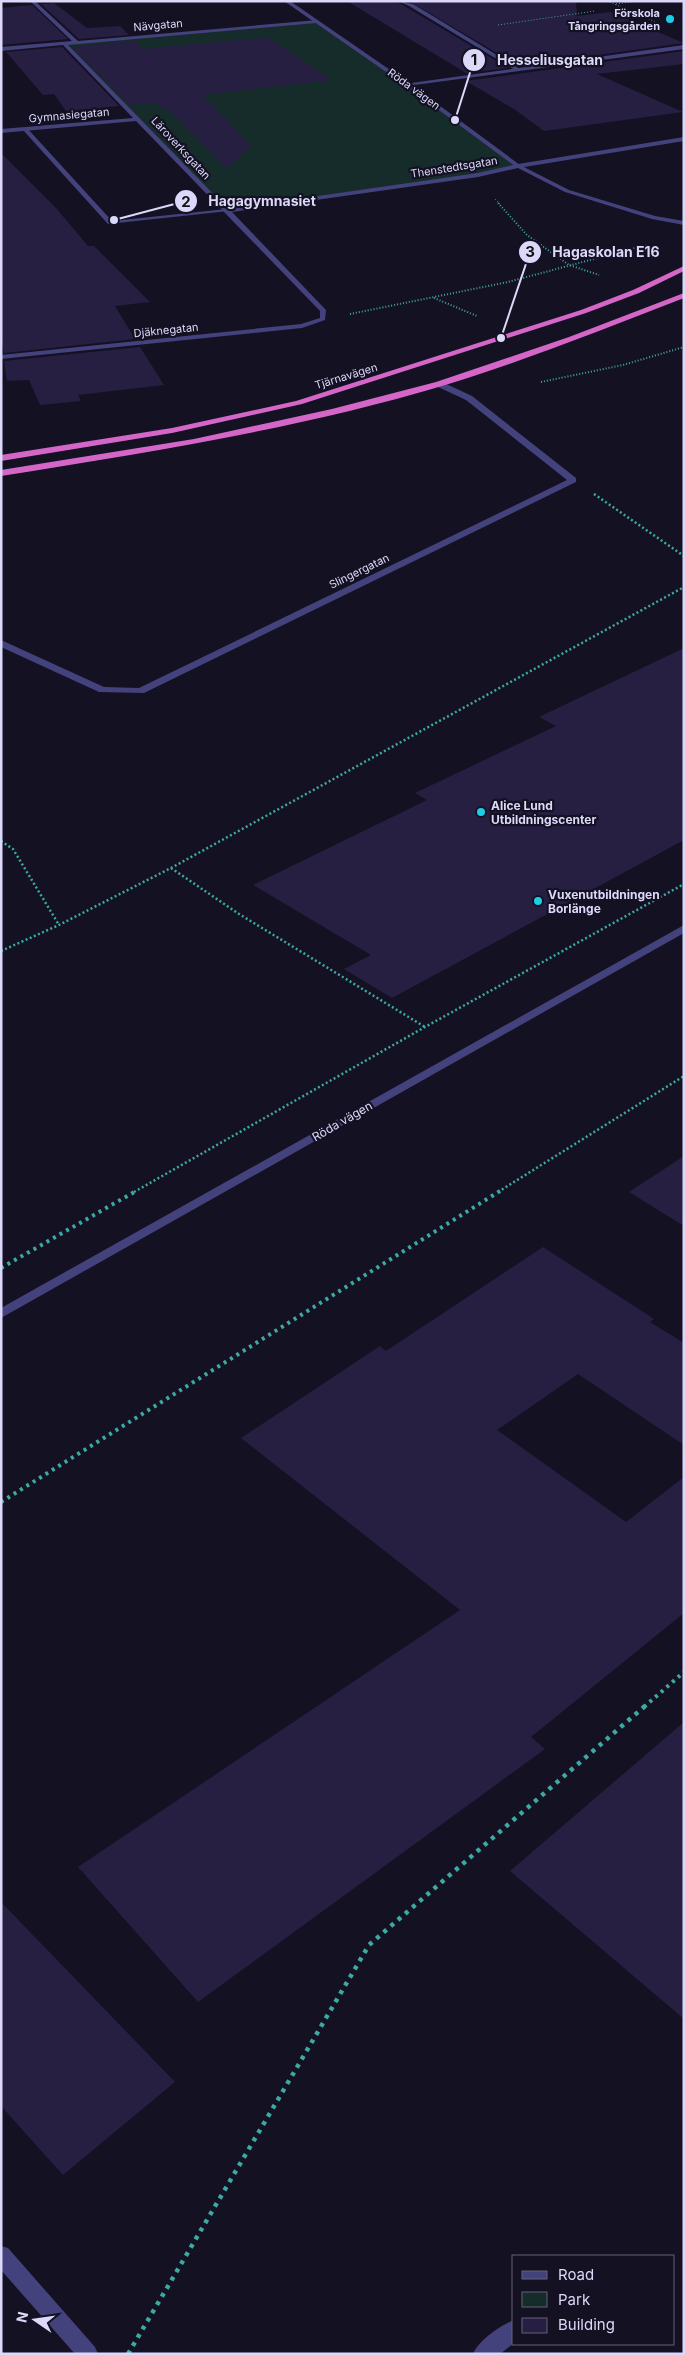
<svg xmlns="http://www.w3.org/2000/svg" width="685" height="2355" font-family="Inter,sans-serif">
<rect width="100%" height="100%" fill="#141123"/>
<!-- green -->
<path fill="#152c2b" d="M316,21l91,63 111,82 -40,9 -252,36 -162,-168z"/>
<!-- building -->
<path fill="#261f42" d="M347,1h49l112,67 -42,5z
M409,1h167l1,15 34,-4 73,31 -165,23z
M54,3l33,25 33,-2 9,9 -50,4 -38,-35z
M32,5l36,34 -67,6v-37z
M267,37l65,43 -129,15 48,51 -24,23 -58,-59h-4l-9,-7 -27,2 -57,-58 63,-6 8,8z
M62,47l57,59 -53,5 -12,-17 -11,1 -37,-43z
M684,51v13l-87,10 86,38 -139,19 -30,-22 -48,-28z
M1,153l55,55 32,38h6l56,56 -35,4 20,33 -131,14 -3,-18z
M140,347l24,38 -86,10 3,6 -41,4 -11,-25 -22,1 -3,-20z
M684,648v192l-292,158 -48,-29 27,-14 -118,-70 174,-85 -12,-7 141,-67 -17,-9z
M684,1156v70l-55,-34z
M543,1247l111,72 -4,3 34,21v102l-106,-71 -81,56 129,92 58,-45v136l-153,124 14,12 -347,253 -120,-135 382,-257 -219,-172 139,-92 6,5z
M684,1722v297l-174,-148z
M1,1902l174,180 -112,93 -62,-69z"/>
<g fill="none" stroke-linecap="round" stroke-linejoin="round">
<!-- path-far4 -->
<path stroke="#3da9a3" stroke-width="1" stroke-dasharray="1 2" stroke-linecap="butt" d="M607,1l49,21
M616,4l22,-3
M498,25l97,-14
M495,199l5,5"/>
<!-- path-far3 -->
<path stroke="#3da9a3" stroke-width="2" stroke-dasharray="1 2" stroke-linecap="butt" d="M498,203l29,32 42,30 30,10
M434,298l43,18
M350,314l158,-32 138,-37
M541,382l82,-17 61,-18"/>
<!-- path-far2 -->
<path stroke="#3da9a3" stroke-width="2.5" stroke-dasharray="2 2.5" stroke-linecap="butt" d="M594,494l90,62
M1,841l12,8 46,76
M171,868l68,46 186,113
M1,951l58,-26 112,-57 513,-281
M134,1192l291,-165 259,-143
M498,1192l186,-116"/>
<!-- path-far1 -->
<path stroke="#3da9a3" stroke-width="4" stroke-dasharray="3 4.5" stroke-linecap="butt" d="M1,1268l135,-77
M1,1502l499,-311
M644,1707l40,-35"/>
<!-- path -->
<path stroke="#3da9a3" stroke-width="4.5" stroke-dasharray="4 5.5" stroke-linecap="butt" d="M128,2354l241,-409 276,-239"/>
<!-- service -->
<path fill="#44427c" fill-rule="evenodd" d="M398,1l15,3 107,65 -5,1 -106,-64z
M23,128h4l85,93 114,-12 3,2 -121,13 -85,-94z
M514,2320v23l-14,11h-27c6,-14 27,-28 41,-34z"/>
<!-- minor -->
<path fill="#44427c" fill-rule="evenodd" d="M30,1h5l43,40 240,-21 -2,3 -248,22 160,164 250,-36 40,-9 166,-27v4l-166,27 -40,9 -246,35 94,98 -1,10 -23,8 -301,31v-4l300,-31 19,-6v-7l-184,-190 -135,12v-4l132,-11 -70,-73 -62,6v-4l71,-6z
M684,45v4l-277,37 -3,-2z
M436,382h6l30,14 104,82v4l-432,211 -45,-1 -98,-45v-7l103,47 35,1 428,-208 -101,-80 -30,-14z
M684,925v8l-683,385v-10z
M1,2246l7,2 87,99 3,7h-23l-74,-84z"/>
<!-- tertiary -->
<path fill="#44427c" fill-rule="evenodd" d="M284,1h6l119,82 111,82 49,25 86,26 29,5v4l-32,-6 -87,-27 -49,-25 -111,-82z"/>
<!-- trunk -->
<path fill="#d466c8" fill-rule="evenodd" d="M684,266v5l-45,22 -53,20 -284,91 -130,29 -171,28v-6l171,-27 124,-27 285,-91 52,-20z
M684,293v5c-80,31 -160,63 -242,88 -144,43 -293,66 -441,90v-6l193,-31 138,-30 104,-27 133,-45z"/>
</g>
<!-- markers -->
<g fill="#1bcee3" stroke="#141123" stroke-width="2">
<circle cx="670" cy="19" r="5"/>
<circle cx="481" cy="812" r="5"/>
<circle cx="538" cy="901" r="5"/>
</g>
<g text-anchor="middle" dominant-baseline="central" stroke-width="4.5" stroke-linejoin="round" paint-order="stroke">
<!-- far-poi labels -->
<g font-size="11" font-weight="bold" fill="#dcd8fa" stroke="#141123" text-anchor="end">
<text x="660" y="13">Förskola<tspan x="660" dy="13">Tångringsgården</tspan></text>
</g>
<!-- far-street labels -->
<g font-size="11" fill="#dcd8fa" stroke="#141123">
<text transform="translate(158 25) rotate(-5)">Nävgatan</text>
<text transform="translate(414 89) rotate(36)">Röda vägen</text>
<text transform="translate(69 115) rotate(-5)">Gymnasiegatan</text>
<text transform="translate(181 148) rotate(47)">Läroverksgatan</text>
<text transform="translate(454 167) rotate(-9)">Thenstedtsgatan</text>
<text transform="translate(166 330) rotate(-6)">Djäknegatan</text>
<text transform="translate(346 376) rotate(-17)">Tjärnavägen</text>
<text transform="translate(359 571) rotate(-26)">Slingergatan</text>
</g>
<!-- poi labels -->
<g font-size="12" font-weight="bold" fill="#dcd8fa" stroke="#141123" text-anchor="start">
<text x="491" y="805">Alice Lund<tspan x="491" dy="14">Utbildningscenter</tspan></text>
<text x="548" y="894">Vuxenutbildningen<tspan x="548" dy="14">Borlänge</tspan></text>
</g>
<!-- street labels -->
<g font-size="12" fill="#dcd8fa" stroke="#141123">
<text transform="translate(342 1121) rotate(-30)">Röda vägen</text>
</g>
</g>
<!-- callouts -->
<path fill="none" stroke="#dcd8fa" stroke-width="2" d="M455 120L474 60M114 220L186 201M501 338L530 252"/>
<g fill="#dcd8fa" stroke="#141123" stroke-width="2">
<circle cx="455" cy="120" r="5"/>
<circle cx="114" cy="220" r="5"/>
<circle cx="501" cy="338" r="5"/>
<circle cx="474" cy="60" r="12"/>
<circle cx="186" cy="201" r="12"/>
<circle cx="530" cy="252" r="12"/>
</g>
<g font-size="15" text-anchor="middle" font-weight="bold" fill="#111">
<text x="474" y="65">1</text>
<text x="186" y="207">2</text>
<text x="530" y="257">3</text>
</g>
<g font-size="14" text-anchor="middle" font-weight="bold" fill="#dcd8fa" stroke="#141123" stroke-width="4.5" stroke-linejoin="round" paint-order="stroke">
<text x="550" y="65">Hesseliusgatan</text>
<text x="262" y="206">Hagagymnasiet</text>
<text x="606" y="257">Hagaskolan E16</text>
</g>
<!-- border -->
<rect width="685" height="2355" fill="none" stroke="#dcd8fa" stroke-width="5"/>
<!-- legend -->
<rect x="512" y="2255" width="162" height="90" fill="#141123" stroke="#646179"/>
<rect x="522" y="2271" width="25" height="8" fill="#44427c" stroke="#646179"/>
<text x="558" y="2280" font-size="15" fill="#dcd8fa">Road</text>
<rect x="522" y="2292" width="25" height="15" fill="#152c2b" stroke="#646179"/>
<text x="558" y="2305" font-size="15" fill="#dcd8fa">Park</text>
<rect x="522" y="2318" width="25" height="15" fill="#261f42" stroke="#646179"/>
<text x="558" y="2330" font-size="15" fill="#dcd8fa">Building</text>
<!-- north arrow -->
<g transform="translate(35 2320) rotate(283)" stroke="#141123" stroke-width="4" paint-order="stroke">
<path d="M0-4L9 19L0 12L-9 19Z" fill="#dcd8fa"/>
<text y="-8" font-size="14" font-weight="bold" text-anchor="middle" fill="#dcd8fa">N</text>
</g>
</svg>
